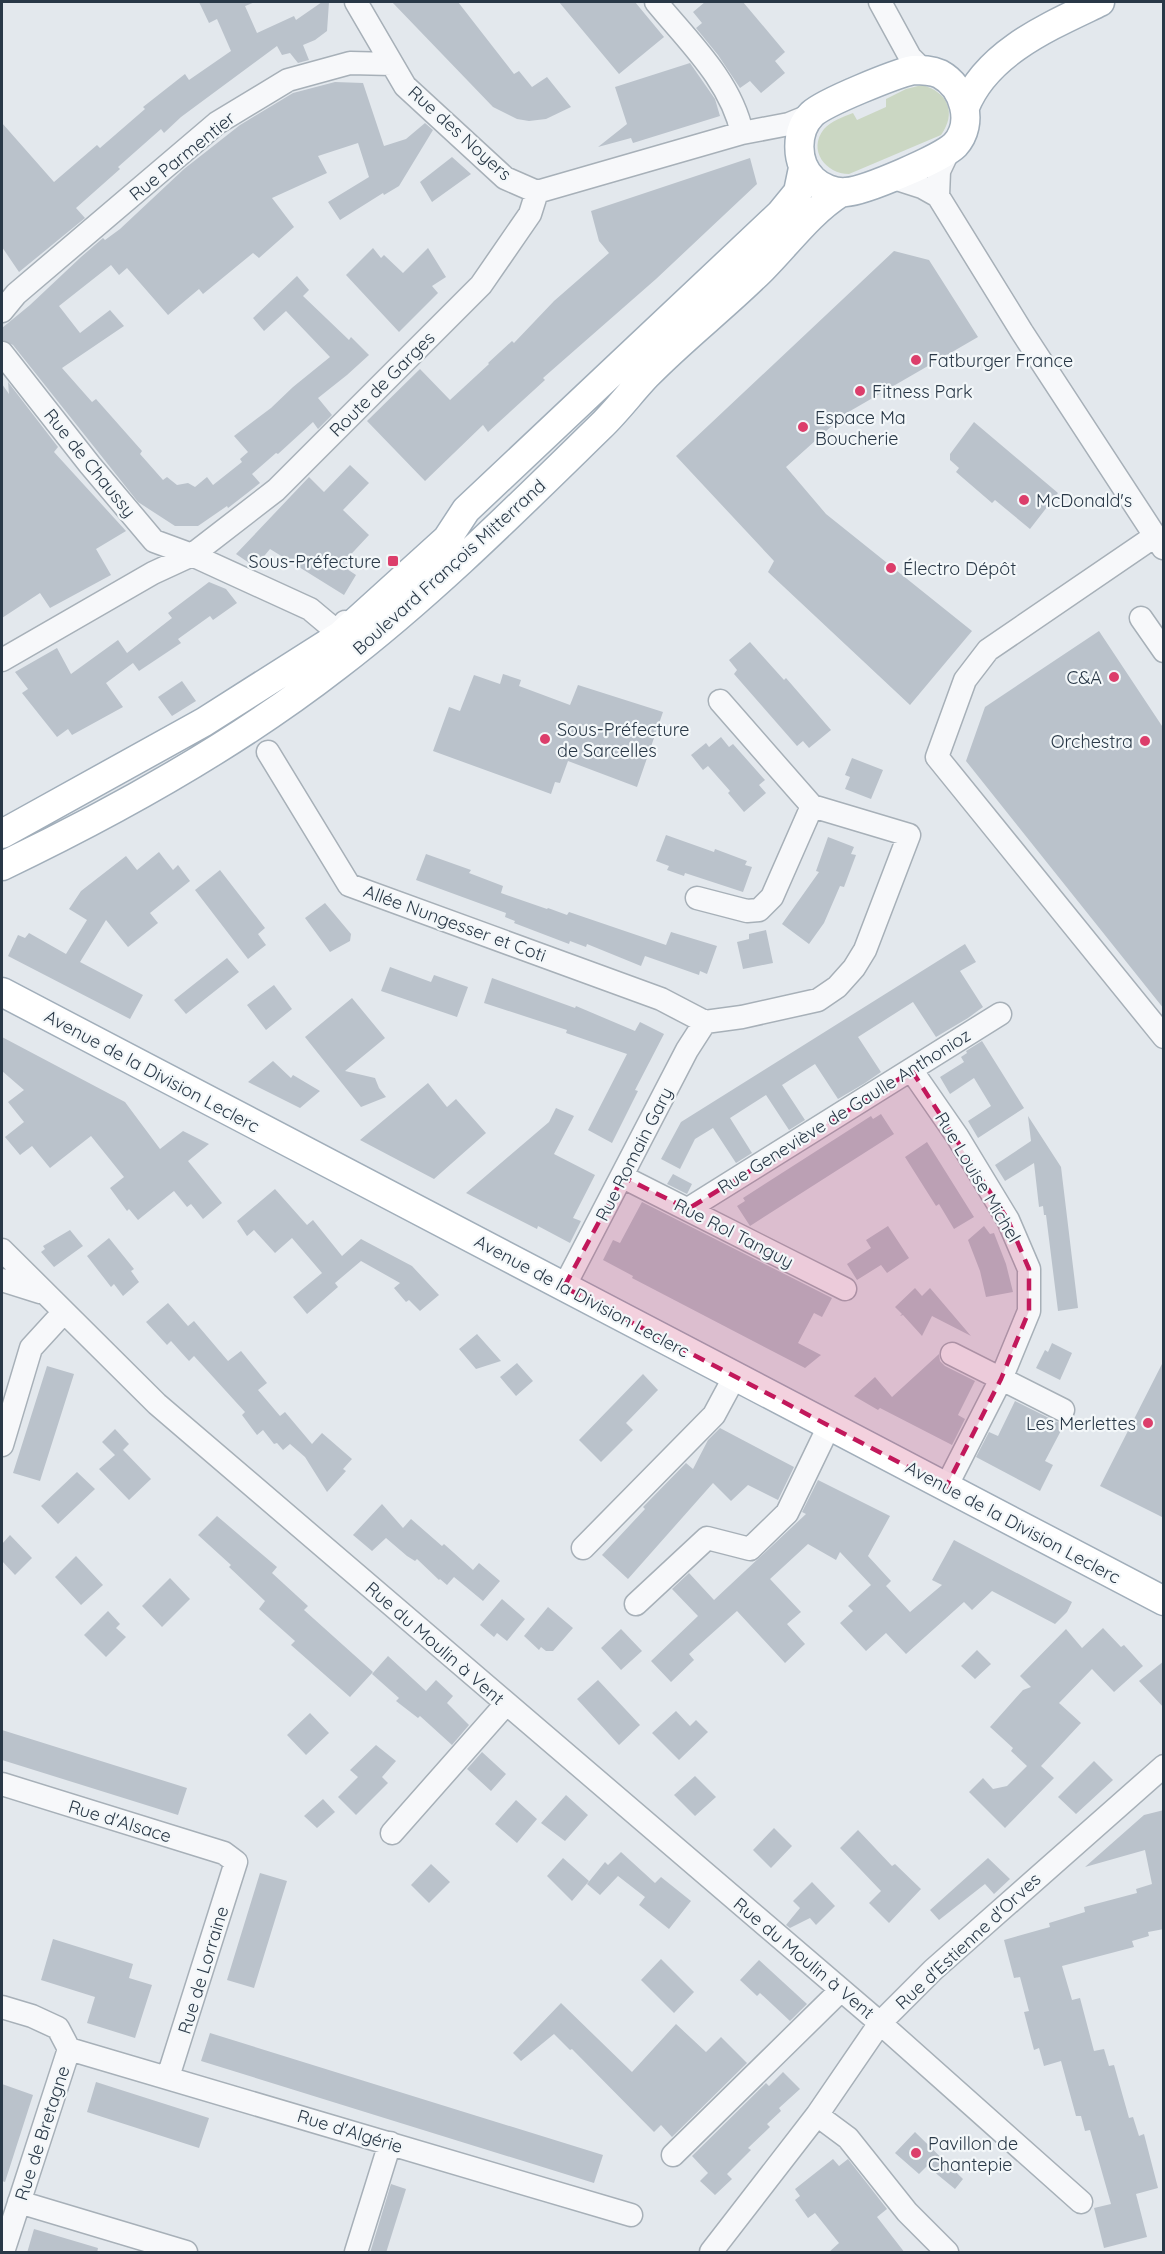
<svg xmlns="http://www.w3.org/2000/svg" width="1165" height="2254" font-family="Quicksand,sans-serif">
<rect width="100%" height="100%" fill="#e3e8ed"/>
<!-- green -->
<path fill="#cbd7c3" d="M922,85c26,7 35,28 19,50l-92,39c-23,0 -42,-24 -25,-45 7,-8 19,-12 29,-16l4,7 29,-13v-8l20,-10z"/>
<!-- building -->
<path fill="#bac2cb" d="M199,2h56l-17,7 7,-3 12,27 37,-17 2,4 26,-18h7l-2,29 -12,9 -12,5 6,15 -11,3 -8,-10 -8,2 -5,-9 -96,71 -17,16 -3,-4 -43,38 2,2 -44,39 9,10 -66,54 -17,-25v-124l52,59 43,-37 3,3 45,-39 -2,-2 42,-33 4,6 42,-29 -14,-32 -8,4z
M392,2h66l56,72 5,-3 13,16 15,-10 24,30 -25,12 -17,2 -12,-2 -24,-12z
M559,2h76l29,35 -45,37z
M705,2h38l42,50 -10,9 10,12 -24,20 -11,-12 -10,7 -22,-33 -22,-27 6,-5 -9,-11z
M690,63l25,36 5,17 -87,27 -2,-5 -33,9 29,-23 -12,-37z
M335,82l28,1 21,63 22,-7 19,-16 8,7 -34,56 -15,9 -1,-2 -43,27 -12,-18 41,-25 -11,-34 -40,13 9,17 -55,25 22,29 -35,31 -6,-5 -50,41 -4,-5 -31,26 -41,-47 -8,7 -8,-10 -52,41 21,27 30,-23 14,16 -62,42 30,34 4,-3 46,52 -2,3 23,26 4,-3 10,8 11,-2 7,4 12,-10 6,8 29,-23 -2,-3 8,-7 -14,-16 37,-28 22,-21 37,-30 -44,-46 -22,20 -11,-13 44,-42 12,14 -6,6 46,44 2,-3 18,18 -22,20 -29,23 14,17 -14,14 -5,-7 -35,32 -2,-1 -24,21 8,9 -32,25 -1,-2 -29,20h-23l-37,-24 -125,-157 -11,-5v-12l28,-23 51,-48 22,-19 2,2 15,-11 64,-60 56,-44 53,-32z
M452,157l19,17 -39,28 -12,-20z
M750,158l7,26 -101,95 -113,99 2,2 -57,52 -5,-7 -58,56 -58,-60 53,-52 30,31 39,-36 -1,-1 24,-22 2,2 40,-42 55,-48 -10,-12 -8,-30z
M373,248l8,10 3,-3 19,18 25,-25 18,29 -14,9 6,7 -39,39 -53,-57z
M894,251l35,9 49,77 -133,77 -59,53 40,47 146,117 -62,74 -142,-133 6,-11 -98,-105z
M8,382l50,65 -4,5 72,79 -30,18 15,26 -61,33 -10,-15 -38,25v-234l7,10z
M974,422l84,71 -28,36 -35,-29 -3,3 -36,-31 3,-4 -9,-8v-6z
M350,465l19,18 -26,27 26,25 -28,30 15,10 -12,20 -74,-46 -15,18 -19,-13 73,-77 15,15z
M209,582l17,7 11,14 -24,17 -3,-4 -32,23 3,4 -42,28 -6,-8 -27,20 17,24 -51,28 -4,-6 -11,8 -35,-44 6,-4 -13,-17 42,-24 14,26 47,-34 9,13 45,-35 -4,-5z
M1099,631l65,98v280l-198,-248 19,-54z
M750,642l34,38 2,-2 45,52 -22,18 -6,-7 -6,5 -63,-72 3,-4 -8,-10z
M503,674l18,6 -2,6 51,19 8,-20 85,27 -26,75 -69,-26 -8,22 -5,-1 -4,12 -118,-43 16,-44 11,4 14,-36 26,9z
M182,681l14,20 -24,15 -14,-19z
M721,737l8,10 4,-3 32,36 -6,5 7,8 -22,19 -16,-19 2,-2 -22,-25 -5,4 -12,-15 15,-12 3,4z
M852,758l31,12 -12,29 -26,-10 5,-12 -5,-2z
M666,835l48,17 1,-3 32,12 -2,4 7,2 -9,25 -58,-19 -1,3 -17,-6 2,-4 -13,-5z
M828,837l26,10 -3,7 5,1 -12,32 -4,-1 -16,37 -15,21 -27,-20 37,-52 -3,-1z
M159,852l14,18 5,-5 12,16 -40,32 8,10 -30,24 -22,-27 -26,42 63,33 -13,24 -122,-63 10,-21 7,3 4,-5 37,21 21,-34 -18,-11 12,-18 45,-35 11,14z
M426,854l45,16 -2,3 34,13 -2,7 46,16 1,-1 19,7 2,-3 97,33 5,-13 46,14 -10,28 -7,-3 -1,4 -54,-19 -4,10 -54,-22 -1,3 -16,-6 -1,3 -55,-21 1,-2 -10,-4 1,-4 -90,-33z
M220,870l45,58 -7,6 8,11 -18,14 -53,-69z
M325,903l26,31 -1,7 -20,11 -25,-34z
M766,930l7,33 -30,6 -6,-27 12,-3v-5z
M965,944l11,18 -16,9 23,36 -15,11 -32,19 -23,-35 -55,35 23,35 -16,11 -27,16 -23,-35 -33,21 23,35 -16,10 -23,-35 -36,23 22,35 -16,10 -23,-35 -18,11 -15,30 -19,-10 20,-37z
M227,958l12,14 -53,42 -12,-14z
M390,967l41,15 3,-7 34,12 -11,30 -76,-26z
M492,978l83,30 1,-2 59,25 5,-9 24,12 -29,56 3,1 -26,52 -24,-13 39,-76 -61,-21 1,-3 -83,-27z
M274,985l18,24 -26,21 -19,-25z
M352,998l33,40 -40,33 30,7 4,10 7,9 -25,10 -56,-70z
M2,1037l123,65 35,47 23,-18 26,13 -21,17 34,42 -19,16 -12,-15 -4,3 -13,-16 -36,29 -9,-11 -2,2 -17,-23 14,-11 -33,-41 -41,32 -18,-22 -12,9 -15,-18 19,-15 -16,-20 16,-12 -22,-19z
M982,1041l42,67 -46,30 -10,-17 23,-15 -17,-28 -24,16 -10,-17 24,-15 -3,-5 6,-4 -1,-2z
M273,1061l18,17 2,-3 27,16 -20,17 -52,-26z
M428,1083l19,24 9,-8 30,34 -52,46 -74,-39z
M556,1108l18,8 -20,38 41,21 -22,43 8,3 -11,22 -32,-17 -1,3 -71,-36 83,-71z
M881,1114l13,20 -144,92 -13,-20 8,-5 -2,-3 128,-82 2,3z
M1028,1116l33,51 17,141 -20,3 -12,-96h-2l-1,-9 -4,1 -5,-44 -29,18 -10,-16 36,-24z
M927,1142l47,75 -20,12 -15,-25 -3,2 -31,-49z
M673,1174l19,10 -5,10 -20,-10z
M275,1189l32,36 6,-5 29,36 19,-17 51,27 27,29 -19,16 -11,-11 -3,2 -12,-14 6,-5 -39,-22 -26,22 3,4 -31,27 -14,-17 29,-24 -30,-35 -17,15 -21,-23 -7,6 -10,-15z
M642,1202l190,96 -10,19 -8,-4 -16,30 23,12 -16,13 -173,-90 1,-2 -30,-16 10,-20 7,3z
M888,1226l21,32 -22,15 -6,-8 -24,15 -10,-16 24,-16 -5,-8z
M984,1226l6,8 4,-1 12,31 7,28 -27,5 -6,-26 -12,-31z
M70,1230l13,16 -29,21 -13,-15 4,-3 -2,-3z
M109,1238l25,31 -3,2 8,11 -16,14 -9,-12 -3,3 -24,-31z
M915,1288l7,8 8,-8 41,48 -39,-20 -10,20 -19,-21 -3,1 2,-2 -7,-7z
M168,1303l20,23 6,-5 34,40 13,-10 26,32 -9,7 22,26 5,-4 27,32 10,-11 30,26 -9,10 3,2 -19,21 -22,-35 -15,-13 -7,6 -6,-7 -3,1 -11,-14 -6,5 -15,-20 3,-3 -51,-56 -5,5 -18,-20 -4,4 -21,-23z
M477,1334l24,27 -25,8 -17,-20z
M1052,1343l20,10 -12,27 -24,-12 9,-18 3,2z
M939,1354l1,7 5,5 30,15 -17,34 7,4 -13,26 -72,-37 -2,2 -24,-14 21,-19 17,20z
M1164,1360v158l-64,-32z
M517,1363l16,18 -17,15 -16,-19z
M47,1366l27,8 -34,107 -27,-8z
M643,1374l15,16 -32,33 7,7 -32,32 -22,-22z
M1015,1401l42,21 8,1 -20,38 8,4 -13,26 -64,-34 13,-25 9,4z
M720,1428l74,39 -16,33 -30,-15 -17,16 -18,-18 -85,96 -26,-24 43,-46 -2,-2 43,-44 7,6 15,-29z
M115,1429l14,15 -6,6 28,29 -22,21 -30,-31 16,-14 -13,-13z
M77,1472l18,17 -37,35 -17,-18z
M818,1480l72,36 -22,40 23,25 -5,5 24,26 32,-27 -10,-5 22,-40 118,62 -5,10 -12,12 -63,-33 -20,19 -8,-8 -58,52 -20,-21 -20,18 -26,-28 13,-12 -5,-5 23,-21 -31,-33 -4,8 -28,-16 -38,35 31,33 -14,12 18,20 -20,19 -48,-52 -48,43 5,6 -23,22 -20,-21 47,-45 -26,-27 17,-16 25,27 92,-86 -4,-2z
M382,1504l21,24 8,-9 31,27 2,-2 29,26 6,-7 21,18 -17,20 -29,-24 -7,8 -7,-6 -1,1 -22,-21 -2,2 -8,-5 -21,-18 -14,13 -19,-16z
M217,1516l60,51 -5,6 36,33 -4,4 69,62 -23,25 -59,-52 4,-4 -36,-32 6,-8 -36,-34 2,-2 -33,-30z
M10,1535l22,23 -17,17 -13,-14v-17z
M76,1556l27,29 -22,20 -26,-28z
M170,1578l20,21 -28,28 -20,-21z
M502,1599l23,20 -18,22 -10,-8 -3,4 -14,-12z
M548,1607l25,21 -20,23h-7l-5,-4 -2,3 -15,-14z
M108,1611l12,13 -4,4 10,9 -20,20 -22,-22z
M1103,1628l18,19 3,-2 19,21 -29,26 -22,-23 -33,34 22,20 -40,43 13,12 -49,50 -36,-36 14,-14 10,11 14,-3 20,-20 -16,-15 2,-3 -23,-21 33,-37 8,-3 -11,-11 46,-47 16,19z
M621,1629l21,22 -21,19 -20,-22z
M977,1650l14,14 -16,15 -14,-13z
M388,1656l38,35 10,-11 17,16 -6,7 22,22 -17,20 -32,-29 -2,2 -22,-17 3,-3 -27,-24z
M1164,1661v47l-25,-27z
M598,1680l42,45 -21,20 -42,-46z
M676,1711l14,15 6,-6 12,12 -29,28 -27,-27z
M310,1713l19,20 -23,22 -19,-20z
M2,1730l185,58 -9,27 -176,-55z
M376,1745l20,16 -14,16 6,6 -32,32 -18,-18 20,-20 -8,-7z
M482,1752l24,22 -15,17 -24,-22z
M1094,1761l19,19 -37,34 -18,-17z
M695,1776l21,21 -21,19 -21,-21z
M566,1795l22,20 -23,26 -24,-18z
M323,1799l12,13 -18,16 -13,-12z
M516,1800l21,19 -20,24 -22,-19z
M1164,1810v119l-16,3 1,4 -17,5 2,6 -72,19 10,34 8,-2 14,53 10,-2 5,17 5,-1 15,53 4,-1 6,19 5,-2 14,54 -22,6 11,43 -43,11 -10,-40 17,-4 -21,-74 -5,1 -4,-15h-5l-15,-55 -17,5 -5,-18 -5,2 -10,-38 5,-1 -9,-34 -6,1 -10,-38 46,-13 -1,-4 36,-11 -1,-5 53,-14 -1,-4 16,-5 -7,-34 -60,17 59,-52z
M774,1828l18,18 -21,22 -18,-18z
M858,1830l34,36 3,-2 26,25 -32,34 -20,-20 12,-12 -41,-43z
M621,1852l34,31 6,-6 30,24 -22,28 -30,-24 6,-8 -27,-21 -18,19 -13,-11 18,-22 3,3z
M563,1858l26,23 -17,20 -25,-25z
M988,1858l22,21 -16,15 -9,-10 -46,36 -9,-10z
M431,1864l19,18 -21,21 -18,-18z
M260,1873l27,8 -33,107 -27,-8z
M812,1882l23,24 -19,19 -6,-7 -20,10 -4,-3 14,-17 -7,-7z
M53,1939l80,25 -4,14 23,7 -17,53 -48,-15 8,-26 -54,-17z
M661,1959l33,33 -20,21 -33,-33z
M759,1960l48,44 -17,17 -30,-28 -3,3 -17,-16z
M561,2003l71,69 44,-48 30,28 15,-15 26,26 -75,74 -11,-12 -7,7 -82,-83 -2,1 -16,-16 -33,27 -8,-8z
M210,2033l393,122 -9,28 -393,-122z
M783,2072l17,17 -21,19 2,3 -14,13 3,3 -22,21 3,2 -24,24 5,5 -17,16 -15,-14 8,-8 -16,-17 74,-73 3,3z
M96,2082l113,36 -10,30 -112,-36z
M2,2084l31,11 -28,87 -3,-1z
M915,2132l48,47 -8,10 -28,-23 -8,8 -24,-21z
M833,2159l6,7 9,-7 39,50 -10,8 28,36h-77l11,-10 -24,-30 -7,5 -13,-18 5,-4 -5,-7z
M391,2184l15,5 -20,64h-16z
M34,2229l64,19 -1,5h-70z"/>
<g fill="none" stroke-linecap="round" stroke-linejoin="round">
<defs>
<path id="minor" d="M356,2l49,84 100,92 32,14
M656,2c32,39 75,79 86,131
M880,2l30,55 13,13
M949,150l-10,21 -1,25 84,136 141,216
M891,177l31,10 16,9
M2,311l14,-17 201,-171 71,-43 62,-17 42,1
M2,353l88,112 64,76 38,14 118,54 31,26 4,-13
M1155,536l-167,114 -23,30 -28,77 227,280
M1141,618l23,33
M2,660l151,-87 39,-18 84,-65 205,-205 49,-71 7,-22 205,-59 47,-9 22,-9
M268,752l81,133 312,114 44,23
M697,898l50,13 12,-1 13,-13 40,-91
M705,1022l37,-5 76,-17 19,-13 17,-19 11,-18 44,-115 -97,-29 -92,-105
M912,1071l45,65 51,84 21,49v42l-28,68 -55,108
M623,1177l222,112
M688,1209l312,-195
M2,1250l155,154 723,619 201,179
M2,1280l38,12
M564,1287l123,-237 18,-28
M952,1354l111,56
M2,1445l29,-97 32,-35
M583,1548l131,-133 21,-39
M636,1604l71,-66 43,11 37,-36 42,-87
M2,1784l222,69 12,9 -68,215
M392,1833l114,-129
M2,2007l30,9 26,12 11,21
M69,2049l562,166
M817,2115l31,23 59,74 40,40
M673,2155l168,-165
M19,2202l167,50
M3,2252l66,-203
M356,2252l34,-109
M711,2252l106,-137 63,-92 53,-53 231,-204"/>
<path id="major" d="M913,70c9,0 18,0 27,4 24,13 35,49 15,71 -13,13 -90,46 -109,47 -11,1 -25,-4 -33,-12 -18,-17 -18,-49 -1,-66 13,-12 83,-40 101,-44z
M965,107c22,-55 85,-81 135,-105
M2,834l202,-112 137,-87 106,-96 19,-29 314,-296 18,-22 5,-24
M2,866c117,-56 232,-120 335,-200 94,-72 178,-156 262,-238 17,-16 31,-35 47,-52 37,-38 79,-70 116,-107 26,-26 47,-56 78,-76
M2,992l1162,609"/>
</defs>
<!-- minor casing -->
<use href="#minor" stroke="#a7b0b8" stroke-width="25"/>
<!-- major casing -->
<use href="#major" stroke="#a1aeba" stroke-width="31"/>
<!-- minor -->
<use href="#minor" stroke="#f7f8fa" stroke-width="22"/>
<!-- major -->
<use href="#major" stroke="#fff" stroke-width="28"/>
</g>
<!-- marked area -->
<path fill="#c2185b" fill-opacity="0.2" stroke="#c2185b" stroke-width="4.5" stroke-dasharray="12 8" stroke-linejoin="round" d="M912,1071l96,149 21,49v42l-28,68 -55,108 -382,-200 59,-110 65,32z"/>
<!-- markers -->
<g fill="#dc3e6b" stroke="#f3f7f9" stroke-width="2">
<circle cx="916" cy="360" r="6"/>
<circle cx="860" cy="391" r="6"/>
<circle cx="803" cy="427" r="6"/>
<circle cx="1024" cy="500" r="6"/>
<rect x="387" y="555" width="12" height="12" rx="3"/>
<circle cx="891" cy="568" r="6"/>
<circle cx="1114" cy="677" r="6"/>
<circle cx="545" cy="739" r="6"/>
<circle cx="1145" cy="741" r="6"/>
<circle cx="1148" cy="1423" r="6"/>
<circle cx="916" cy="2153" r="6"/>
</g>
<g text-anchor="middle" dominant-baseline="central" stroke-width="4.5" stroke-linejoin="round" paint-order="stroke">
<!-- street labels -->
<g font-size="18" fill="#293847" stroke="#f3f7f9">
<text transform="translate(460 133) rotate(42)">Rue des Noyers</text>
<text transform="translate(182 156) rotate(-39)">Rue Parmentier</text>
<text transform="translate(382 384) rotate(-45)">Route de Garges</text>
<text transform="translate(90 463) rotate(51)">Rue de Chaussy</text>
<text transform="translate(449 567) rotate(-42)">Boulevard François Mitterrand</text>
<text transform="translate(455 923) rotate(20)">Allée Nungesser et Coti</text>
<text transform="translate(152 1071) rotate(28)">Avenue de la Division Leclerc</text>
<text transform="translate(844 1111) rotate(-32)">Rue Geneviève de Gaulle Anthonioz</text>
<text transform="translate(634 1154) rotate(-63)">Rue Romain Gary</text>
<text transform="translate(978 1177) rotate(59)">Rue Louise Michel</text>
<text transform="translate(734 1233) rotate(27)">Rue Rol Tanguy</text>
<text transform="translate(582 1296) rotate(28)">Avenue de la Division Leclerc</text>
<text transform="translate(1013 1522) rotate(28)">Avenue de la Division Leclerc</text>
<text transform="translate(435 1643) rotate(41)">Rue du Moulin à Vent</text>
<text transform="translate(120 1821) rotate(17)">Rue d'Alsace</text>
<text transform="translate(968 1941) rotate(-43)">Rue d'Estienne d'Orves</text>
<text transform="translate(804 1958) rotate(40)">Rue du Moulin à Vent</text>
<text transform="translate(203 1970) rotate(-73)">Rue de Lorraine</text>
<text transform="translate(350 2131) rotate(17)">Rue d'Algérie</text>
<text transform="translate(42 2133) rotate(-72)">Rue de Bretagne</text>
</g>
<!-- poi labels -->
<g font-size="18" fill="#293847" stroke="#f3f7f9" text-anchor="start">
<text x="928" y="360">Fatburger France</text>
<text x="872" y="391">Fitness Park</text>
<text x="815" y="417">Espace Ma<tspan x="815" dy="21">Boucherie</tspan></text>
<text x="1036" y="500">McDonald's</text>
<text x="381" y="561" text-anchor="end">Sous-Préfecture</text>
<text x="903" y="568">Électro Dépôt</text>
<text x="1102" y="677" text-anchor="end">C&amp;A</text>
<text x="557" y="729">Sous-Préfecture<tspan x="557" dy="21">de Sarcelles</tspan></text>
<text x="1133" y="741" text-anchor="end">Orchestra</text>
<text x="1136" y="1423" text-anchor="end">Les Merlettes</text>
<text x="928" y="2143">Pavillon de<tspan x="928" dy="21">Chantepie</tspan></text>
</g>
</g>
<!-- border -->
<rect width="1165" height="2254" fill="none" stroke="#293847" stroke-width="6"/>
</svg>
